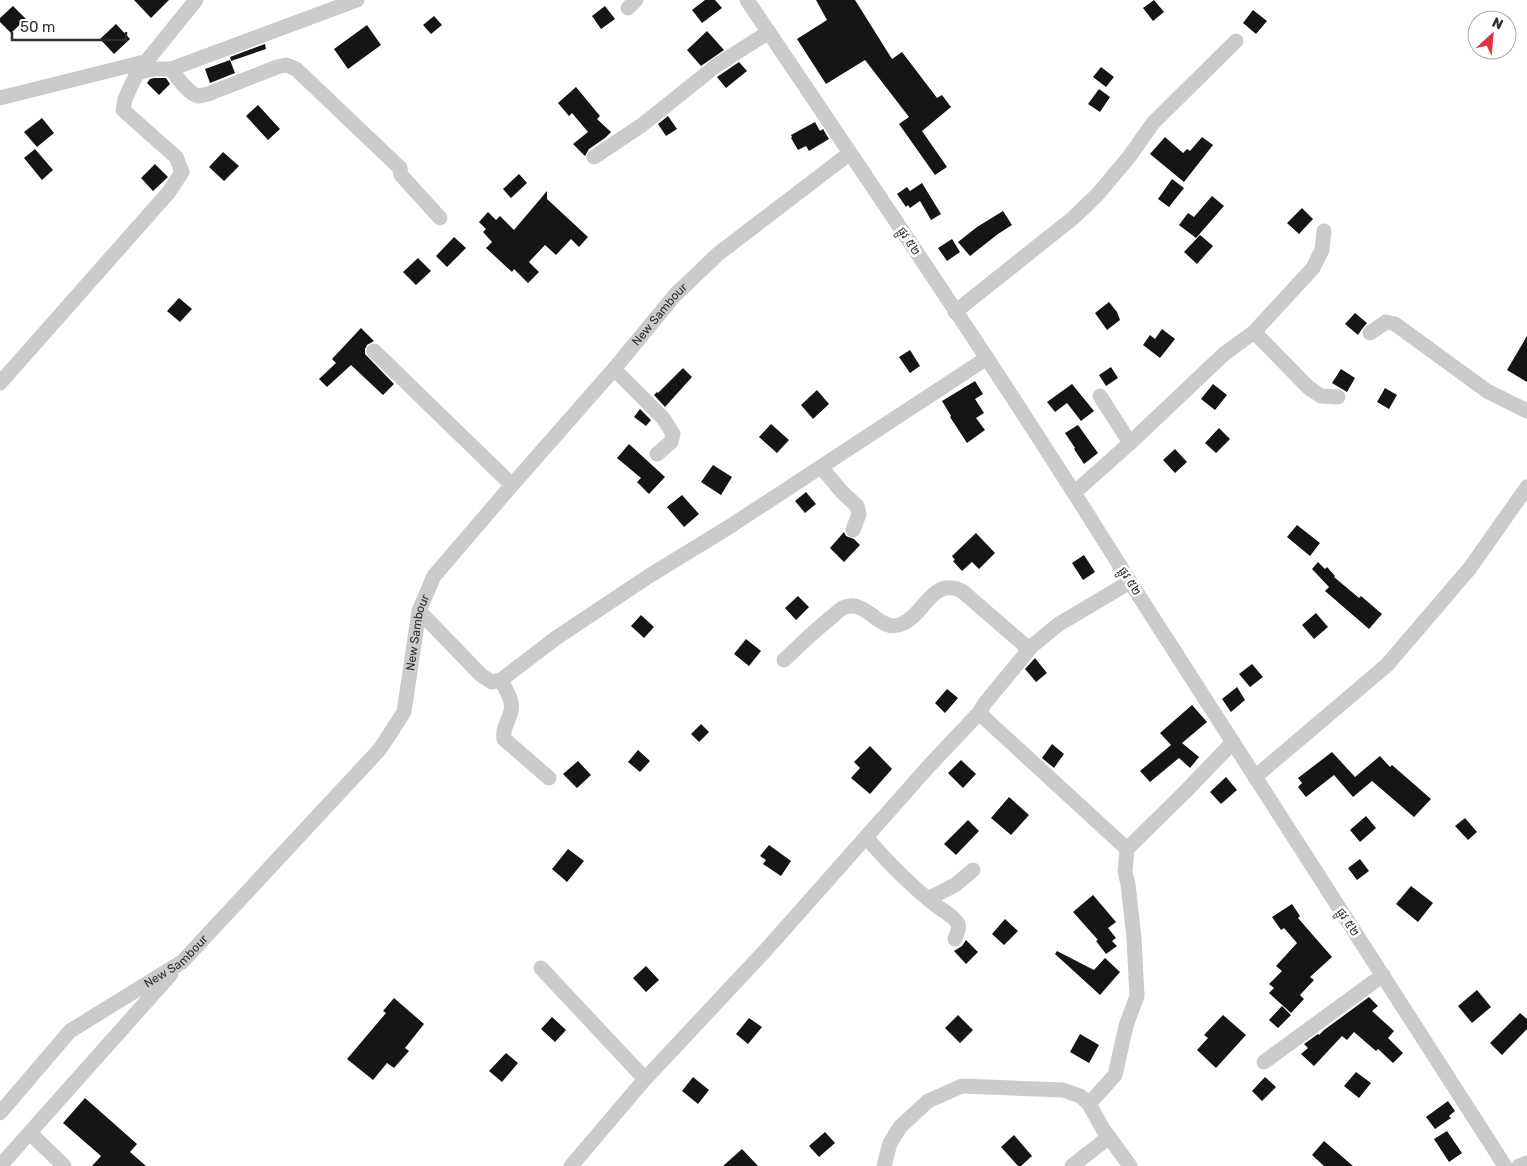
<svg xmlns="http://www.w3.org/2000/svg" width="1527" height="1166" font-family="Rubik,'Noto Sans Khmer',sans-serif">
<rect width="100%" height="100%" fill="#fff"/>
<!-- building -->
<path fill="#151515" d="M134,0h35l-18,18z
M705,0h10l7,8 -20,15 -10,-13z
M816,0h39l37,59 10,-7 35,46 5,-3 9,12 -29,24 25,36 -12,8 -36,-51 10,-7 -44,-57 -39,24 -29,-45 30,-19z
M1154,0l10,12 -11,9 -10,-13z
M13,6l13,13 -15,14 -11,-11v-4z
M605,6l10,13 -14,10 -9,-13z
M1253,10l14,11 -11,13 -13,-11z
M434,16l8,9 -11,9 -8,-9z
M116,24l14,15 -16,15 -14,-15z
M367,25l14,20 -33,24 -14,-20z
M707,31l17,19 -23,16 -14,-16z
M265,44l1,5 -35,12 -1,-4z
M230,60l5,13 -25,10 -5,-14z
M739,62l8,9 -21,17 -9,-11z
M1101,67l13,10 -8,10 -13,-10z
M154,78h12l4,6 -11,11 -12,-12 3,-4z
M576,87l24,29 -3,3 14,13 -6,6 -16,11 -4,7 -12,-12 15,-12 -16,-19 -3,3 -11,-13z
M1099,89l11,8 -10,15 -12,-8z
M258,105l22,24 -12,11 -22,-24z
M668,116l9,13 -11,7 -8,-12z
M42,118l12,15 -17,14 -13,-15z
M815,122l5,9 3,-2 6,10 -20,12 -3,-5 -8,4 -7,-12 1,-1 -1,-2z
M1165,137l18,16 4,-4 3,2 12,-14 11,8 -29,37 -34,-28z
M35,149l18,21 -11,10 -18,-22z
M223,152l16,14 -15,15 -15,-14z
M155,164l13,13 -15,14 -12,-13z
M519,174l8,9 -16,15 -8,-9z
M1172,179l12,9 -15,19 -11,-8z
M922,183l19,31 -10,6 -11,-19 -10,7 -2,-3 -2,2 -9,-13 10,-7 3,4z
M547,191v8l41,38 -9,10 -8,-8 -15,16 -11,-10 -16,17 10,10 -11,11 -14,-14 -2,3 -26,-24 6,-6 -9,-10 3,-3 -7,-7 9,-10 8,8 4,-4 14,14z
M1212,196l12,10 -28,32 -17,-13 9,-12 6,4z
M1302,208l11,11 -14,15 -12,-11z
M1003,211l9,14 -14,9 -28,22 -12,-14 19,-15z
M1200,235l13,11 -16,18 -13,-12z
M454,237l12,11 -19,19 -11,-11z
M952,239l8,13 -13,9 -9,-13z
M418,258l13,13 -15,14 -13,-13z
M179,298l13,11 -12,13 -13,-11z
M1109,302l8,10 3,8 -13,10 -12,-17z
M1355,313l12,10 -5,6 -4,6 -13,-11z
M361,328l13,13 -7,4 -2,4v5l29,30 -11,11 -32,-30 -24,22 -8,-8 17,-16 -4,-4z
M1162,329l13,10 -15,19 -17,-13 7,-10 5,4z
M1527,336v46l-20,-12z
M910,350l10,16 -10,7 -11,-16z
M1111,367l7,11 -12,8 -7,-11z
M683,368l9,9 -27,30 -11,-12 3,-3 1,1z
M1341,369l14,9 -8,14 -15,-9z
M975,381l8,13 -8,5 9,14 -8,5 9,12 -18,13 -17,-26 1,-1 -9,-15z
M1072,384l22,27 -13,10 -14,-18 -12,9 -8,-10z
M1213,384l14,11 -12,15 -14,-11z
M1385,388l12,7 -8,14 -12,-7z
M817,390l12,14 -16,15 -12,-14z
M640,409l11,11 -5,6 -12,-9z
M771,424l18,16 -12,13 -18,-16z
M1078,425l20,28 -14,11 -10,-15 1,-1 -10,-15z
M1219,428l11,11 -14,14 -11,-10z
M629,444l36,33 -16,17 -12,-12 4,-4 -24,-20z
M1175,449l12,13 -12,11 -12,-13z
M713,465l19,12 -11,18 -20,-13z
M806,492l10,12 -11,9 -10,-12z
M682,495l17,19 -15,13 -17,-20z
M1297,525l23,18 -10,13 -23,-19z
M844,532l2,4 8,3 6,6 -16,17 -14,-14z
M976,533l19,20 -16,16 -7,-7 -10,9 -9,-10 2,-1 -3,-4z
M1084,555l11,17 -12,8 -11,-17z
M1318,562l7,7 2,-2 8,9 -1,1 25,21 2,-2 21,18 -13,15 -44,-38 4,-4 -17,-18z
M798,596l11,11 -13,13 -11,-12z
M1316,613l12,14 -14,12 -12,-14z
M641,615l13,12 -10,11 -13,-12z
M746,639l15,12 -12,15 -15,-12z
M1035,658l12,15 -11,9 -11,-13z
M1252,664l11,13 -13,10 -11,-13z
M1237,687l8,13 -14,12 -9,-13z
M947,689l11,9 -13,15 -10,-10z
M1192,705l15,17 -25,21 17,14 -9,11 -11,-10 -29,24 -10,-11 31,-26 -11,-12z
M701,724l8,8 -10,10 -8,-8z
M1052,744l12,10 -10,14 -12,-10z
M870,746l22,23 -22,25 -19,-16 9,-10 -6,-6z
M638,750l12,11 -10,11 -12,-10z
M1332,752l23,25 25,-21 10,11 2,-2 39,34 -17,18 -42,-36 -19,16 -19,-22 -28,22 -8,-10 4,-4 -4,-5z
M961,760l15,14 -13,14 -15,-15z
M578,761l13,14 -14,13 -14,-14z
M1226,777l11,13 -16,14 -11,-12z
M1009,797l20,18 -18,20 -20,-17z
M1366,816l10,12 -16,14 -10,-12z
M1465,818l12,14 -9,8 -13,-14z
M968,820l11,11 -23,24 -12,-11z
M769,845l22,16 -10,15 -18,-12 3,-4 -6,-4z
M568,849l16,12 -17,21 -15,-13z
M1360,859l9,12 -12,9 -9,-12z
M1411,886l22,17 -15,19 -22,-18z
M1093,895l23,27 -8,6 8,10 -4,3 5,5 -11,8 -10,-13 2,-1 -25,-28z
M1292,904l8,12 -2,2 34,39 -22,20 4,3 -14,15 4,4 -13,14 -22,-20 5,-5 -5,-4 13,-13 -6,-5 21,-23 -13,-15 -3,2 -9,-13z
M1005,919l13,12 -14,14 -12,-11z
M966,940l12,12 -12,12 -12,-13 8,-5z
M1057,951l37,19 11,-12 15,14 -20,23 -45,-41z
M646,966l13,14 -13,12 -13,-14z
M1477,990l14,17 -19,16 -14,-17z
M1369,997l9,9 -6,5 22,20 -6,7 15,15 -10,10 -15,-14 -2,2 -22,-19 -7,8 -5,-4 -28,30 -13,-12 7,-6 -4,-4 14,-10 1,1 5,-5z
M394,998l30,26 -19,24 4,3 -15,17 -7,-5 -14,17 -26,-21 39,-46 -3,-2z
M1282,1006l9,9 -13,13 -9,-8z
M1520,1013l7,6v10l-25,26 -12,-12z
M958,1015l15,15 -13,13 -15,-15z
M1223,1015l23,20 -30,33 -19,-18 11,-12 -4,-3z
M552,1017l14,13 -11,12 -14,-13z
M749,1018l13,9 -14,17 -12,-10z
M1080,1034l19,11 -10,18 -19,-11z
M506,1053l12,10 -16,19 -13,-11z
M1356,1072l15,11 -12,15 -15,-12z
M693,1077l16,13 -11,14 -16,-13z
M1265,1077l11,10 -14,14 -10,-10z
M85,1098l52,46 -7,8 16,14h-54l9,-10 -38,-33z
M1448,1101l7,10 -6,5 2,2 -16,11 -9,-12z
M1447,1131l15,22 -13,9 -15,-23z
M825,1132l10,11 -16,14 -10,-11z
M1014,1135l18,21 -11,10h-3l-17,-19z
M1324,1141l29,25h-29l-12,-11z
M742,1149l16,17h-35z"/>
<g fill="none" stroke-linecap="round" stroke-linejoin="round">
<!-- minor -->
<g stroke="#cbcbcb" stroke-width="15">
<path d="M747,0c130,193 261,385 383,582l375,584"/>
<path d="M628,8l8,-8"/>
<path d="M171,69c6,8 17,25 28,27 1,0 8,-2 9,-2l69,-27 9,-2 10,4 104,99 1,7 39,43"/>
<path d="M137,73l16,-4h18l186,-69"/>
<path d="M0,98l148,-37"/>
<path d="M594,157l48,-32 75,-60 52,-33"/>
<path d="M955,312l118,-94 24,-23 32,-38 24,-34 83,-82"/>
<path d="M1254,332l55,56 12,8 17,1"/>
<path d="M1370,333l16,-11 9,2 92,67 40,20"/>
<path d="M374,351l138,134"/>
<path d="M614,369l49,49 10,16 -2,8 -14,12"/>
<path d="M0,383l169,-191 13,-20 -6,-15 -53,-47 2,-11 12,-26 59,-73"/>
<path d="M1100,396l30,47"/>
<path d="M821,467l21,25 15,14 2,8 -6,16"/>
<path d="M1075,492l55,-49 94,-89 30,-22 59,-64 9,-18 2,-19"/>
<path d="M419,611l62,64 11,7 9,-2 55,-42 93,-62 80,-49 258,-169"/>
<path d="M784,660c16,-15 32,-31 49,-44 3,-3 8,-8 12,-9 23,-8 35,29 59,16 22,-11 28,-46 58,-32l67,58"/>
<path d="M501,680c4,9 13,21 10,31 -2,10 -9,17 -7,28l45,39"/>
<path d="M979,713l148,136"/>
<path d="M1255,777l132,-112 83,-97 57,-81"/>
<path d="M866,837c21,25 46,50 72,70 6,4 17,10 20,17 2,5 -2,11 -3,15"/>
<path d="M928,899l27,-14 18,-15"/>
<path d="M541,968l104,111"/>
<path d="M1264,1062l119,-87"/>
<path d="M1089,1104l26,-29 11,-49 11,-30 -3,-58 -6,-54 -3,-12 2,-23 59,-58 47,-49"/>
<path id="s1" d="M0,1113l70,-82 112,-69 198,-213 24,-37 15,-101 15,-35 78,-91 102,-116 61,-74 43,-41 132,-101"/>
<path d="M30,1133l34,33"/>
<path d="M0,1166l171,-192"/>
<path d="M571,1166l74,-87 119,-127 165,-186 50,-53 6,-10 47,-57 27,-22 71,-42"/>
<path d="M884,1166l6,-23 10,-16 28,-26 34,-15 101,4 17,6 9,8 14,25 27,37"/>
<path d="M1072,1166l37,-29"/>
<path d="M1519,1166l8,-3"/>
</g>
</g>
<g text-anchor="middle" dominant-baseline="central" stroke-width="5" stroke-linejoin="round" paint-order="stroke">
<!-- street labels -->
<g font-size="12" fill="#2e2e2e" stroke="#fff">
<text transform="translate(909 241) rotate(57)">ផ្លូវ ៥២</text>
<text stroke="none"><textPath href="#s1" startOffset="1060">New Sambour</textPath></text>
<text transform="translate(1130 581) rotate(58)">ផ្លូវ ៥២</text>
<text stroke="none"><textPath href="#s1" startOffset="655">New Sambour</textPath></text>
<text transform="translate(1348 922) rotate(57)">ផ្លូវ ៥២</text>
<text stroke="none"><textPath href="#s1" startOffset="235">New Sambour</textPath></text>
</g>
</g>
<!-- north arrow -->
<g transform="translate(1492 35) rotate(26)"><circle r="24" fill="#ffffff" stroke="#ababab"/>
<path d="M0-4L9 19L0 12L-9 19Z" fill="#df353e"/>
<text y="-8" font-size="14" font-weight="bold" text-anchor="middle" fill="#2e2e2e">N</text>
</g>
<!-- scale -->
<path d="M12 32v8h114v-8" fill="none" stroke="#2e2e2e" stroke-width="2.5"/>
<text x="20" y="32" font-size="15" fill="#2e2e2e" stroke="#ffffff" stroke-width="4" paint-order="stroke">50 m</text>
</svg>
